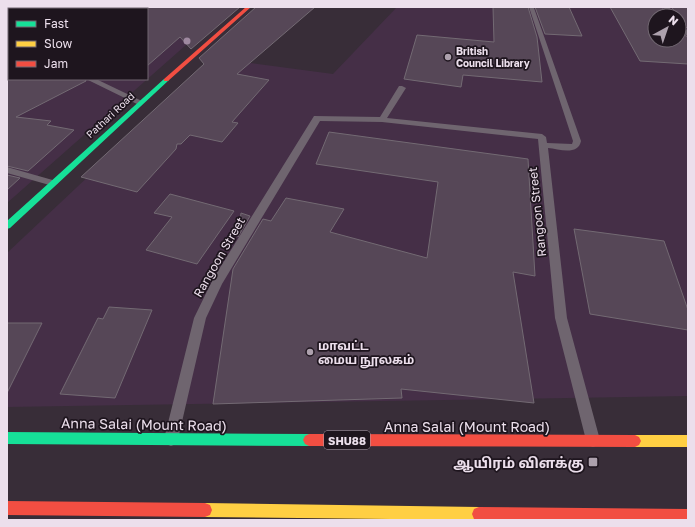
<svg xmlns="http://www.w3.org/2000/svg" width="695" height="527" font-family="'Golos Text','Noto Sans Tamil',sans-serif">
<rect width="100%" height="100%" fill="#382d38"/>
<!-- built -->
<path fill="#452f47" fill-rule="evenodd" d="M7,7h222l-222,196zM9,9h138v70h-138z
M397,7h291v389l-681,11v-154l207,-195 119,16zM655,16h24v24h-24z"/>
<!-- building -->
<path fill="#564757" stroke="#736a73" d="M147,7h93l-49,42 -11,-12 -33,29z
M256,7h59l-78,67 32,6 -37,42 6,1 -16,19 -32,-7 -9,9h-4l-1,5 -39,43 -56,-15 123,-113 -5,-6z
M493,7h35l9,30 5,45 -79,-7 -2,12 -57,-8 13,-44 77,7z
M535,7h34l13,29 -37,-2z
M610,7h52l6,9h-13v24h24v-10l9,8v26l-48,-3z
M671,7h17v22l-9,-9v-4z
M7,79h78l1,2 -70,36 35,4 -4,4 27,5 -46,41 -21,-5z
M329,132l199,27 7,117 -22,-4 21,131 -133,-14 1,9 -189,6 20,-135 30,-50 8,2 15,-23 58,11 -14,23 97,26 11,-76 -122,-18z
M7,175l13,3 -13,12z
M170,194l64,17 -37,53 -51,-14 26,-33 -18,-4z
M241,213l9,3 -12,21z
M574,229l90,12 24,69v20l-98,-16z
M109,307l43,3 -37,88 -55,-4 38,-76 5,1z
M7,323h35l-35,70z"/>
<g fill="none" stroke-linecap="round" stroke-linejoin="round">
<!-- lane -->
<path fill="#6f656f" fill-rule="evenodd" d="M529,7l5,1 47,133c-3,15 -22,8 -33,7l19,170 33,122 -2,5 -5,2 -5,-2 -2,-5 -31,-122 -17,-179 -156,-17 -62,-1 -98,163 -16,34 -28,121 -2,5 -5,2 -5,-2 -2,-5 30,-121 19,-39 101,-163 66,1 19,-31h3l4,2 -19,30 155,16 4,3 1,6 25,1 1,-3z
M663,7h6l7,9h-6z
M679,22l9,9v6l-9,-9z
M86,79h10l48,23 -7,2z
M7,167l49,14 2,2 -5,3 -46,-13z"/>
<!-- fast -->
<path fill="#16e098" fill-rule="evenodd" d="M164,79l5,1 -159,148 -3,1v-8z
M7,432l302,2 4,2 2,4 -2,4 -4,2 -302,-2z"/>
<!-- slow -->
<path fill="#ffcf43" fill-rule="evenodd" d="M635,435h53v12h-53l-4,-2 -2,-4 2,-4z
M205,503l274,4 5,2 2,5 -2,5 -4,1 -275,-3 -5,-2 -2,-5 2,-5z"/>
<!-- jam -->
<path fill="#f24e42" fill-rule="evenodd" d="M246,7h5l-83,74h-4v-2z
M309,434l326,1 4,2 2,4 -2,4 -4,2 -326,-1 -4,-2 -2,-4 2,-4z
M7,501l198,2 5,2 2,5 -2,5 -5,2 -198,-2z
M479,507l209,2v11h-210l-4,-1 -2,-5 2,-5z"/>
</g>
<!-- trees -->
<circle fill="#9f89a0" cx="187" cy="41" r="3.5"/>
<!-- markers -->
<g fill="#ada1ad" stroke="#1e151e" stroke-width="1.5">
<circle cx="448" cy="57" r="4"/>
<circle cx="310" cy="352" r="4"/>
<rect x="588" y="457" width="10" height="10" rx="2"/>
</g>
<g text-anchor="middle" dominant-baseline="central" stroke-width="3.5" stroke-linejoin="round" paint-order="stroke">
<!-- far-poi labels -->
<g font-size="10" font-weight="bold" fill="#ecdfec" stroke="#1e151e" text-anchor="start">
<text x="456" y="51">British<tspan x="456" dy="12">Council Library</tspan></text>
</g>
<!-- far-street labels -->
<g font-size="10" fill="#ecdfec" stroke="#1e151e">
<text transform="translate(110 115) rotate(-43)">Pathari Road</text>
</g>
<!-- shield labels -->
<rect fill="#1e151e" stroke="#aea2ae" stroke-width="1" x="324" y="431" width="46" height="18" rx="3"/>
<g font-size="11" font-weight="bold" fill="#ecdfec">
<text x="347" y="440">SHU88</text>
</g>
<!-- street labels -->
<g font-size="12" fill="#ecdfec" stroke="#1e151e">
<text transform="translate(537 212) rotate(-96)">Rangoon Street</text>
<text transform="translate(219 257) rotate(-60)">Rangoon Street</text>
</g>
<!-- poi labels -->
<g font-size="12" font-weight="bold" fill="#ecdfec" stroke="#1e151e" text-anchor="start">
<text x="318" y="345">மாவட்ட<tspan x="318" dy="14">மைய நூலகம்</tspan></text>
</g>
<!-- near-street labels -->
<g font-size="14" fill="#ecdfec" stroke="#1e151e">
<text transform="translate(144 424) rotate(1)">Anna Salai (Mount Road)</text>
<text x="467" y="426">Anna Salai (Mount Road)</text>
</g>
<!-- near-poi labels -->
<g font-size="14" font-weight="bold" fill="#ecdfec" stroke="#1e151e" text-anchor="end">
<text x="584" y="462">ஆயிரம் விளக்கு</text>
</g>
</g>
<!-- border -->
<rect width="695" height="527" fill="none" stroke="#ecdfec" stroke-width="16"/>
<!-- legend -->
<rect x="8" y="8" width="140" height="72" fill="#1e151e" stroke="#706670"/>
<rect x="16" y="21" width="20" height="6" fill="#16e098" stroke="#706670"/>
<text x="44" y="28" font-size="12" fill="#ecdfec">Fast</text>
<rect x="16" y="41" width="20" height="6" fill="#ffcf43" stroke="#706670"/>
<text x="44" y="48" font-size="12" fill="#ecdfec">Slow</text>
<rect x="16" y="61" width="20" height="6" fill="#f24e42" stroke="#706670"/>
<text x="44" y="68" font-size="12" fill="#ecdfec">Jam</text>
<!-- north arrow -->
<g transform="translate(667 28) rotate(40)"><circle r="19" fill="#1e151e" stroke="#706670"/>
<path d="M0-3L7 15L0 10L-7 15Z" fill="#ada1ad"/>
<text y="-6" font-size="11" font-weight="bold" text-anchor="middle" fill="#ecdfec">N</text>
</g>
</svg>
